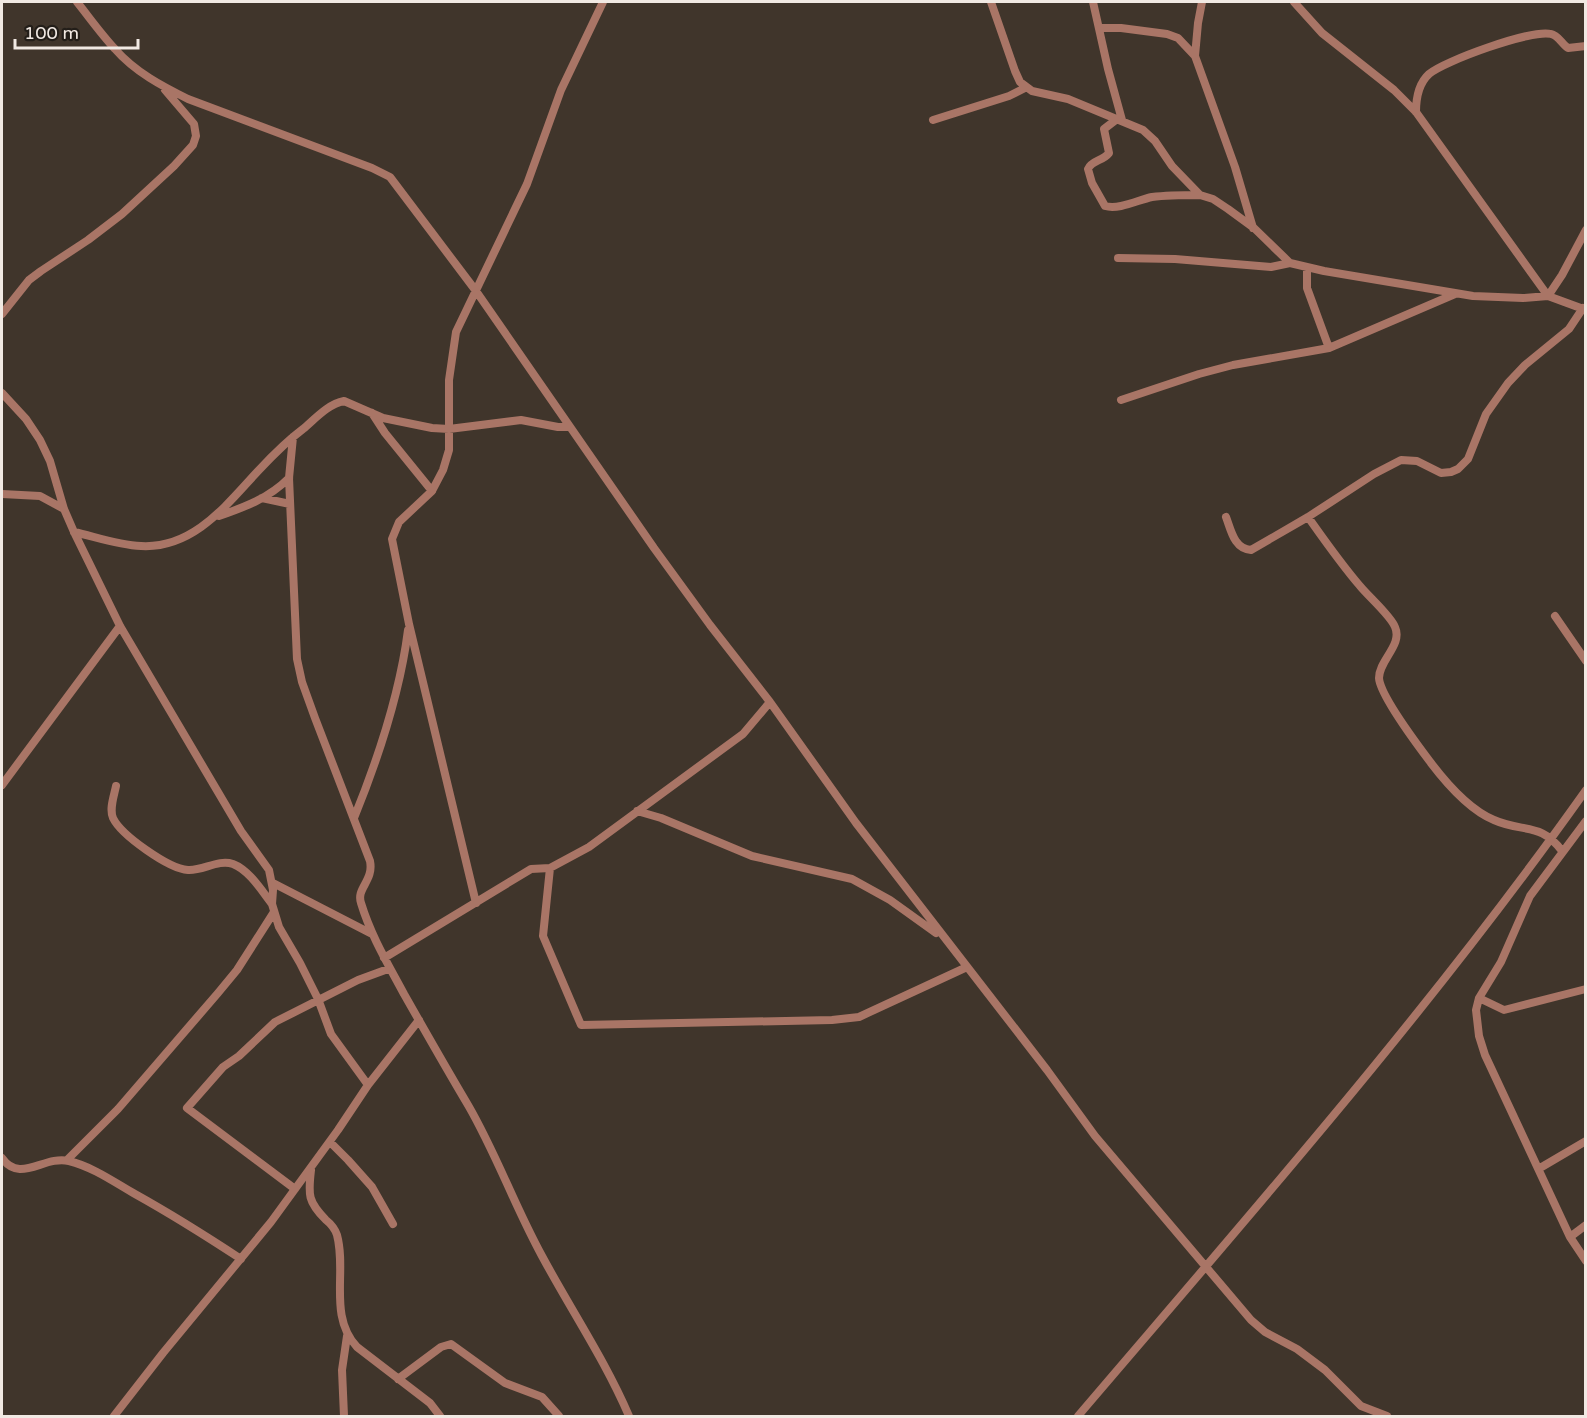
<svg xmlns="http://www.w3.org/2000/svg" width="1587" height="1418" font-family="'Varela Round',sans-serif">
<rect width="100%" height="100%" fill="#40352b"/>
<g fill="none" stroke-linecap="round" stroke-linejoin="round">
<!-- minor -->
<path stroke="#a97566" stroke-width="8" d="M77,2c12,15 24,32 38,47 20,23 47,37 73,50l184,69 18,9 86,114 178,257 56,77 60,77 86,121 191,247 48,66 156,184 14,12 32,17 28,21 36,36 26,10
M991,2l24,69 5,11 12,9 36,8 75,31 12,11 17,25 28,29 13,4 15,10 26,19 36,35 34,8 149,25 50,2 25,-2 38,14
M1093,2l15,67 14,51
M1294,2l28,31 72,57 22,22 132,184
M1099,28h22l46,6 11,4 17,18 40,111 18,61
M1195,56l3,-33 4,-21
M1416,112c0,-14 2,-28 13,-38 15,-13 103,-45 122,-40 7,1 11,10 17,14l18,-2
M1117,119l-13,10 5,24c-6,8 -17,7 -21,16l4,14 13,23c14,4 33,-6 47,-9 16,-2 32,-2 48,-2
M933,120l76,-24 16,-8
M1118,258l57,1 96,8 19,-4
M1307,267v21l22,60
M1548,296l14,-21 24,-45
M2,314l27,-34 12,-9 47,-31 34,-26 52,-48 19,-21 3,-9 -2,-12 -29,-34
M2,393l24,26 14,21 10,21 14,48 10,23 46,94 121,205 28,39 4,20 -1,14 7,23 21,36 18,36 13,35 37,51
M1121,400l78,-26 34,-9 96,-17 126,-54
M372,413l13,20 47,58
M293,437l-4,41 8,181 5,23 13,36 55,143c4,20 -14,27 -9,42 10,33 27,61 43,91 21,37 42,74 64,111 28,48 47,102 74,151 29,54 63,104 87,160
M2,494l38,2 24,13
M262,498l28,6
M219,516c26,-9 50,-18 70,-38
M1226,517c5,13 8,32 25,33l57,-33 66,-43 27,-14 16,1 24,12 10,-1 7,-3 10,-10 18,-45 22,-31 17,-18 44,-36 14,-21
M1308,517c17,24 33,47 52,69 9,11 31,30 35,41 8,18 -16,33 -16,51 1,18 40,69 52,85 16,21 39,47 63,57 29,13 47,2 68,31
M74,532c22,5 44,13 67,14 53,3 86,-42 118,-76 14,-15 28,-29 44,-41 12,-10 25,-25 41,-28l39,17 49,10 17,1 72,-9 37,7h12
M1555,616l31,45
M2,785l118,-159
M116,786c-2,10 -7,23 -3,32 8,17 56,51 75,52 15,1 30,-11 45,-6 16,6 29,27 39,40
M637,811l24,7 91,38 100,23 38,21 46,33
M354,818c24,-59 46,-125 54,-188
M1586,821l-56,75 -29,66 -22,36 -3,12 3,26 6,19 85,182 16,24
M550,868l-7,68 38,89 251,-5 27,-3 108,-50
M273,883l99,51
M476,903l-67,-279 -17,-85 7,-17 33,-31 11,-21 6,-20v-70l7,-48 71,-148 34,-94 42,-88
M384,958l147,-89 19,-1 39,-21 154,-113 27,-32
M1479,998l25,12 82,-21
M330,1142l18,18 24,27 21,37
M2,1158c18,26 42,-3 67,3 24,6 45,21 66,33 36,20 71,42 106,65
M67,1160l51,-51 100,-116 19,-23 37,-58
M1540,1168l46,-27
M311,1170c-3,25 -3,32 15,50 5,4 9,9 11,15 10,37 -9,81 20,112l73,56 10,13
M295,1189l-108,-81 36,-41 16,-11 36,-34 83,-42 30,-11
M1570,1237l16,-12
M398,1379l43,-32 10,-3 54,39 37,14 17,19
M114,1416l49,-63 108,-131 67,-92 30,-45 51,-65
M344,1416l-2,-46 5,-34
M1078,1416c174,-204 352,-406 508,-626"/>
</g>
<!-- border -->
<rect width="1587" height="1418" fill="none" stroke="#f1e9e3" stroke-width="6"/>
<!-- scale -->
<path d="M15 39v9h123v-9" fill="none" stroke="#f1e9e3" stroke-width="3"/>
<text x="24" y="39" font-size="18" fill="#f1e9e3" stroke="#231e19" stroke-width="4.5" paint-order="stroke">100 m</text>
</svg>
